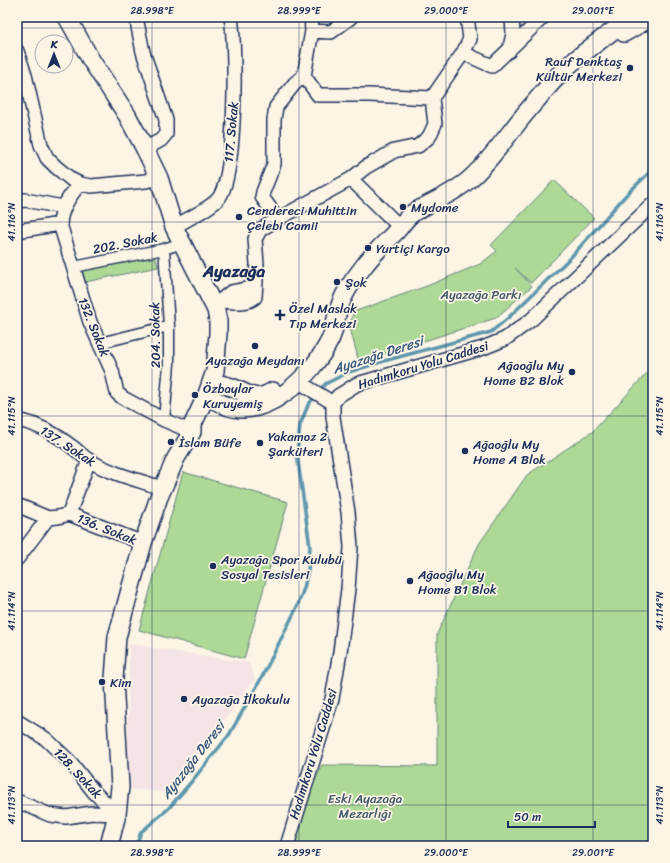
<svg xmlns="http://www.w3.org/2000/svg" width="670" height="863" font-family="Sriracha,sans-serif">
<rect width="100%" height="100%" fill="#fcf5e5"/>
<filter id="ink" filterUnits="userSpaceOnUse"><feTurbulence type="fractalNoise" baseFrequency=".025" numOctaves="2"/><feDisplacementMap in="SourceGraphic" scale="8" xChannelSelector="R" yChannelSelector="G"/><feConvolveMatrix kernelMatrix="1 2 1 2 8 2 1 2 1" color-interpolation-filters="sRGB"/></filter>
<g filter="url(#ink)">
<!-- built -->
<path fill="#f4e4e6" d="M129,644l120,19 6,15 -82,115 -46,-4z"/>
<!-- green -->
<path fill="#add896" stroke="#64847a" d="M554,180l40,38 -63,65 -16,-15 17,18 -36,32 -137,44 -9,-34 3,-16 74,-26 53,-22 17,-13 -6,-6z
M155,256l3,11 -73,15 -3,-11z
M653,369v477h-359l13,-47 15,-34 115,1v-132l42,-90 48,-69 65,-43 56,-60z
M183,472l105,30 -44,157 -105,-29z"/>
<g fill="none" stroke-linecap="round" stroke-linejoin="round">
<!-- stream -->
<path stroke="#5e97ae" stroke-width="3.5" d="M136,846l5,-14 27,-23 24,-28 37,-46 33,-58 35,-70 7,-19 4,-18 2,-23 -13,-93 3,-29 8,-20 17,-21 24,-12 35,-11 107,-29 17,-14 63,-61 55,-62 27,-26"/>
<defs>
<path id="pedestrian" d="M74,267l90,-18 18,-6
M100,343l69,-17
M164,420l5,-56v-38l-5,-77"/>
<path id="minor" d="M136,17l7,35 23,68v14l-5,6 -9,5
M312,31l19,1 20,-15
M17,51l8,24 16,70 6,13 9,9 16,13 8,4 11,2 55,-5 13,-3
M509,51l4,-17 -1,-17
M463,53l7,-14 -3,-22
M304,76l14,19h51l63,3
M304,76l8,-45 -1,-14
M351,179l15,-12 28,-16 24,-5 11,-9 6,-13 -3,-26 31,-45 29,13 51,-49
M80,184c-11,12 -19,24 -20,40l30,98 22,49 5,22 6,5 41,22 28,12
M17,201l8,-1 38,7
M278,219l73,-40 49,48
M179,224c11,-6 31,-16 39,-25 19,-21 18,-151 13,-182
M17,231l43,-7
M220,301c10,0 27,4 35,-4l2,-33 -2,-25 5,-9 18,-11 -16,-22 1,-5 11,-28v-44l2,-13 19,-24 9,-7
M220,301l11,-9 24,-5
M299,382l34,21
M19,420c20,5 36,13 52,26 6,4 12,11 19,15 22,13 48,19 72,27
M17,505l31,13 10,-1 11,-3 74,29
M69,514l20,-54
M17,559l31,-41
M17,721l29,18 25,24 23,29 23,22
M17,801l33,14 16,2 26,-4 25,1
M287,846l45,-147 8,-47 8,-63 3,-42 -3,-35 -15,-95v-14l5,-7 19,-12 126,-36 22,-9 26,-19 122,-116"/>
<path id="tertiary" d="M67,17l24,43 36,55 18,34 14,29 15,49 42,83 2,11v13l-3,37 -8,23 -15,32v6l-16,26 -17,39 -16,46 -26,94 -3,42 6,108 -3,27 -8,32
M624,33l28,-16
M212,382c5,2 10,2 16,4 19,5 25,18 45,5
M207,394c25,22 52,18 78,-1 18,-13 35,-33 45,-53 5,-10 5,-22 9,-32 5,-16 15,-29 25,-42 10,-14 24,-25 35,-38 6,-7 9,-13 17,-17 19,-11 39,-18 55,-33 25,-23 42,-52 65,-77 10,-12 20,-24 31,-34 20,-18 43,-34 65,-50"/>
</defs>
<!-- pedestrian casing -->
<use href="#pedestrian" stroke="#1b2f5e" stroke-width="13"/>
<!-- minor casing -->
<use href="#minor" stroke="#1b2f5e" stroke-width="16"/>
<!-- tertiary casing -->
<use href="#tertiary" stroke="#1b2f5e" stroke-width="20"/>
<!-- pedestrian -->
<use href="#pedestrian" stroke="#fcf5e5" stroke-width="10"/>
<!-- minor -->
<use href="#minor" stroke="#fcf5e5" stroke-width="13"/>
<!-- tertiary -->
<use href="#tertiary" stroke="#fcf5e5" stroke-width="17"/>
</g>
</g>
<!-- ticks -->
<path fill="none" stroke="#1b2f5e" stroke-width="1" stroke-opacity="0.45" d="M152,17v829M299,17v829M446,17v829M593,17v829M17,28h636M17,222h636M17,416h636M17,611h636M17,805h636"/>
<!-- markers -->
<g fill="#1b2f5e" stroke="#fcf5e5" stroke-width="1.5">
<circle cx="630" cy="68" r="4"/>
<circle cx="403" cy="207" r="4"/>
<circle cx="239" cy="217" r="4"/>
<circle cx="368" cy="248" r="4"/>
<circle cx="337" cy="282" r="4"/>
<path d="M278 309h4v4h4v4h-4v4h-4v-4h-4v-4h4z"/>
<circle cx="255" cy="346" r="4"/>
<circle cx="572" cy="372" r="4"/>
<circle cx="195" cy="395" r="4"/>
<circle cx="171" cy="442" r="4"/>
<circle cx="260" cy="443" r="4"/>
<circle cx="465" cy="451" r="4"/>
<circle cx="213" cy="566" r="4"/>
<circle cx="410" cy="581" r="4"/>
<circle cx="102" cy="682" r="4"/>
<circle cx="184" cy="699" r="4"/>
</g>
<g text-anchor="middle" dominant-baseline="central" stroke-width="3.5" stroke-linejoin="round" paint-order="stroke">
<!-- poi labels -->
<g font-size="13" fill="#1b2f5e" stroke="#fcf5e5" text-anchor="start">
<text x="622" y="61" text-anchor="end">Rauf Denktaş<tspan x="622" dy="15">Kültür Merkezi</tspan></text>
<text x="411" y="207">Mydome</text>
<text x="247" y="210">Cendereci Muhittin<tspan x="247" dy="15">Çelebi Camii</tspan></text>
<text x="376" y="248">Yurtiçi Kargo</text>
<text x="345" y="282">Şok</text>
<text x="289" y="308">Özel Maslak<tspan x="289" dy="15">Tıp Merkezi</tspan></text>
<text x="255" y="360" text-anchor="middle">Ayazağa Meydanı</text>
<text x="564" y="365" text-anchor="end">Ağaoğlu My<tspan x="564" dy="15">Home B2 Blok</tspan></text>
<text x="203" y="388">Özbaylar<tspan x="203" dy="15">Kuruyemiş</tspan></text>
<text x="268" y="436">Yakamoz 2<tspan x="268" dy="15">Şarküteri</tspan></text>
<text x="179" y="442">İslam Büfe</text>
<text x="473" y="444">Ağaoğlu My<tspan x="473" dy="15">Home A Blok</tspan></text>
<text x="221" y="559">Ayazağa Spor Kulubü<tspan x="221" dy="15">Sosyal Tesisleri</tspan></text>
<text x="418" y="574">Ağaoğlu My<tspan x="418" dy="15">Home B1 Blok</tspan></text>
<text x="110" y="682">Kim</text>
<text x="192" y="699">Ayazağa İlkokulu</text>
</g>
<!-- street labels -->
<g font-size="13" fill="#1b2f5e" stroke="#fcf5e5">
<text transform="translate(231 132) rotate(-85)">117. Sokak</text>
<text transform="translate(125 243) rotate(-11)">202. Sokak</text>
<text transform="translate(94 327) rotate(68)">132. Sokak</text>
<text transform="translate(155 335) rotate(-91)">204. Sokak</text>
<text transform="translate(423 365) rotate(-17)">Hadımkoru Yolu Caddesi</text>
<text transform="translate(68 446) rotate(33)">137. Sokak</text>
<text transform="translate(107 529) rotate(22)">136. Sokak</text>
<text transform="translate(313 754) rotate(-73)">Hadımkoru Yolu Caddesi</text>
<text transform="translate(78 773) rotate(47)">128. Sokak</text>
</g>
<!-- park labels -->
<g font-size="13" fill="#40596c" stroke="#fcf5e5">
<text x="481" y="294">Ayazağa Parkı</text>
<text x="365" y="798">Eski Ayazağa<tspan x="365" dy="15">Mezarlığı</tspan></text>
</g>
<!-- water labels -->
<g font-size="14" font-style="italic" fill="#375a80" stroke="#fcf5e5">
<text transform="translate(378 355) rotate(-18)">Ayazağa Deresi</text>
<text transform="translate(193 760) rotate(-52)">Ayazağa Deresi</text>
</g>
<!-- district labels -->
<g font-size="17" font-weight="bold" fill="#1b2f5e" stroke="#fcf5e5">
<text x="234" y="271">Ayazağa</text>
</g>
</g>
<!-- margin -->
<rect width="670" height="863" fill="none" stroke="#fcf5e5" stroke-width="44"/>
<!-- north arrow -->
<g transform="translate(54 54)"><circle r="19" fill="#fcf5e5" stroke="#a2a6af"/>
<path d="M0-3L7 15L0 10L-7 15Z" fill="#1b2f5e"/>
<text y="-6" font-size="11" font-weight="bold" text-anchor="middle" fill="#1b2f5e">K</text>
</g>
<!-- scale -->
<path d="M508 821v6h87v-6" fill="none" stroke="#1b2f5e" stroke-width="2"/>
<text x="514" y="821" font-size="12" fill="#1b2f5e" stroke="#fcf5e5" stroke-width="3" paint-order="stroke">50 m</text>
<rect x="22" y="22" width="626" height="819" fill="none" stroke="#1b2f5e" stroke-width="1.5"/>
<g font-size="10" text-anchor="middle" fill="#1b2f5e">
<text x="152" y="14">28.998°E</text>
<text x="299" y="14">28.999°E</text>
<text x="446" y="14">29.000°E</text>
<text x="593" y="14">29.001°E</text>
<text transform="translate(11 222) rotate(-90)" y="4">41.116°N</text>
<text transform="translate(659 222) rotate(-90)" y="4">41.116°N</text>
<text transform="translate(11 416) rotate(-90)" y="4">41.115°N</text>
<text transform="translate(659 416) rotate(-90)" y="4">41.115°N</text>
<text transform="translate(11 611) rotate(-90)" y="4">41.114°N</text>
<text transform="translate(659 611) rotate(-90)" y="4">41.114°N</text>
<text transform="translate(11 805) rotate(-90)" y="4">41.113°N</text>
<text transform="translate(659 805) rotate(-90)" y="4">41.113°N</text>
<text x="152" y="856">28.998°E</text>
<text x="299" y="856">28.999°E</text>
<text x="446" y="856">29.000°E</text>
<text x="593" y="856">29.001°E</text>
</g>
</svg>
